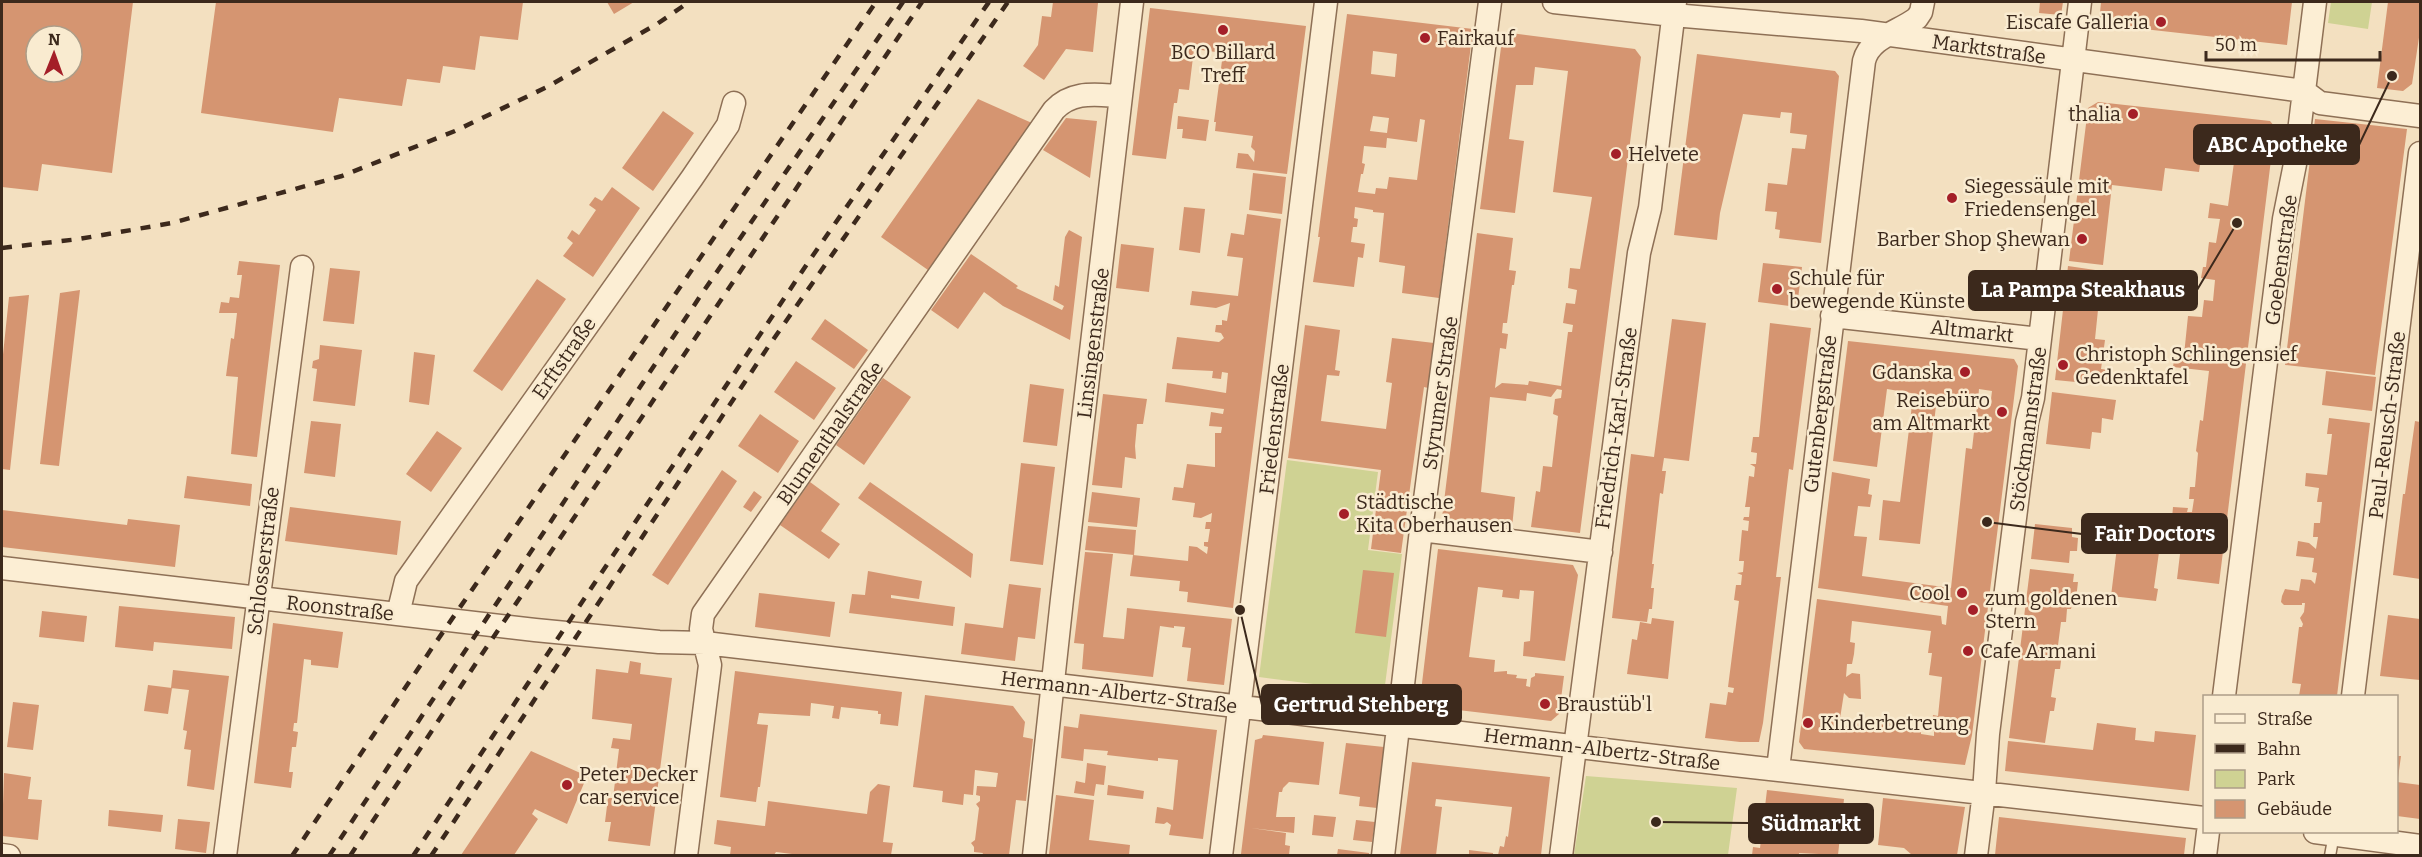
<svg xmlns="http://www.w3.org/2000/svg" width="2422" height="857" font-family="Bitter,serif">
<rect width="100%" height="100%" fill="#f3e0c0"/>
<!-- green -->
<path fill="#cfd293" d="M2331,2h41l-4,27 -40,-6z
M1287,460l91,12 -10,78 34,4 -18,139 -125,-16z
M1586,776l151,12 -9,67h-154z"/>
<!-- building -->
<path fill="#d59571" fill-rule="evenodd" d="M2,2h131l-21,171 -70,-9 -4,27 -36,-4zM36,36h36v36h-36z
M216,2h307l-5,38 -38,-4 -5,34 -32,-4 -3,17 -33,-4 -5,27 -63,-8 -6,34 -132,-19z
M607,2h27l-20,12z
M1053,2l45,1 -5,49 -27,-3 -22,31 -21,-14 15,-21 4,-29 9,1z
M2040,2h23l-2,13 -22,-2z
M2101,2h191l-5,43 -188,-21z
M2388,2h32v29l-8,53 -9,7 -26,-3z
M1150,8l156,18 -19,148 -51,-6 2,-15 10,1 6,8 1,-11 -4,-4 2,-11 -38,-5 1,-9h-2l9,-69 -29,-4 -5,41 -10,-1 -2,14h-3l-8,56 -34,-4z
M1347,14l126,15 -34,269 -37,-5 3,-27 -26,-4 5,-49 -11,-1v-2l-18,-3 -1,11 4,1 -1,8h-4l-2,15 14,2 -2,14 -5,-1 -4,30 -41,-5 7,-45h-2zM1373,51l24,3 -2,23 -24,-3zM1373,116l16,2 -2,15 -17,-2zM1420,119l5,1 -8,60 -28,-3 -2,12 -11,-1 -1,6 -17,-2 3,-18h2l2,-10 -3,-1 2,-17 22,2 1,-10 30,4z
M1503,32l132,17 6,8 -61,476 -49,-6 5,-36 4,1 3,-26 9,1 6,-51 -5,-2 2,-15 6,-1 1,-8 -5,-1 -6,8 -24,-4 -1,8 -36,-4 -9,95 34,5 -3,31 -70,-10 35,-285 36,5 -4,32 7,1 -2,14h-2l-5,38h-4l-1,10 6,1 -2,15 -6,-1 -5,40 7,-5 26,2 1,-4 32,5 7,-54h4l1,-7 -10,-2 3,-20 9,1 2,-14 -9,-2 2,-20 10,1 12,-72 -39,-5 15,-121 -33,-4 -2,18h-17l-7,54 15,2 -9,72 -35,-4z
M1697,54l138,17 4,5 -18,167 -42,-5 1,-8 -5,-1 2,-17 -12,-1 3,-28 19,2 5,-37 13,1 2,-14 -17,-2 2,-20 -11,-1 -1,6 -37,-4 -23,99 -3,27 -43,-5z
M978,99l54,24 -104,147 -47,-33z
M2098,102l172,19 5,6 -56,457 -42,-5 3,-25h2l2,-13 5,1 2,-13h-5v3l-15,-2 2,-23 15,1 -1,4h5l2,-13h-5l1,-12h5l3,-34 -2,-2 4,-31 3,1 6,-50 -36,-4 2,-13 9,1 4,-39 14,1 2,-17 9,1 2,-21 -14,-2 2,-11h3l3,-25 7,1 4,-24 -12,-1 2,-15 18,3 7,-51 -33,-4 -3,21 -34,-4 -3,23 -50,-6 -9,80 -34,-4 19,-153z
M663,111l31,22 -41,58 -31,-23z
M1178,116l31,4 -3,21 -24,-3 1,-9h-6z
M1066,118l31,3 -7,57 -47,-28z
M2315,119l92,10 -32,246 -90,-10z
M1253,173l33,4 -4,37 -33,-4z
M612,187l28,21 -47,69 -30,-21 10,-13 -6,-5 5,-8 7,5 17,-25 -7,-5 6,-8 7,4z
M1184,207l21,2 -5,44 -21,-3z
M1247,214l34,5 -48,389 -46,-6 1,-10 -9,-1 1,-10 -50,-5 3,-21 55,6 1,-15 8,1 10,7 1,-7 -4,-1v-4h4l2,-13h-5l1,-7h5l1,-9 -11,5 -8,-1 2,-14 -23,-3 2,-13 9,1 4,-24 28,3v-34h6l1,-6 -13,-1 2,-14 12,2 1,-5 -59,-7 2,-19 59,10 2,-20 -6,-1 -1,7 -9,-1 1,-7 -41,-2 5,-32 42,5 5,-4 -3,-5 -6,-1 1,-7h6v-5l5,1 3,-18 -14,5 -26,-3 2,-14 46,5 5,-38 -16,-2 4,-23 13,2z
M1069,230l13,7 -12,103 -67,-34 -19,-14 -26,37 -27,-19 40,-56 47,32 -2,2 46,22 2,-4 -11,-6 2,-15 4,2 6,-50z
M1121,244l33,4 -5,44 -33,-4z
M239,261l41,4 -23,192 -26,-3 7,-77 -12,-1 5,-38 3,1 3,-26h-18l2,-11 8,1 1,-6 9,1 3,-23h-5z
M1763,263l39,4 -5,40 -39,-5z
M2068,266l34,5 -7,68 10,1 -4,29 8,1 -2,15 -52,-5z
M330,268l30,3 -6,53 -31,-3z
M537,279l29,20 -64,92 -29,-20z
M80,290l-21,176 -19,-2 20,-171z
M29,295l-19,175 -8,-1v-105l7,-67z
M825,319l43,31 -14,19 -43,-30z
M1672,319l34,4 -17,138 -25,-3 -2,13h4l-3,23 -3,-1 -8,71h2l-3,24h3l-2,21h-3l-2,13 -35,-4 19,-164 23,3z
M1770,323l41,5 -18,142 -4,-1 -13,108h5l-18,146 -4,19h-19l-35,-4 5,-35 16,2 2,-13 5,1 1,-5 -6,-1 11,-86 -5,-1 2,-15h5l1,-10 -5,-2 6,-1 1,-11h-5l3,-31 6,1 1,-10 -6,-1 1,-3h5l1,-10h-5l1,-6 3,-25 5,1 1,-10 -5,-3h6l1,-11 -6,-1 2,-15h6z
M1305,325l35,5 -5,40 5,1 -1,5 -12,-1 -6,46 65,8 6,-46 -6,-1 6,-44 42,5 -6,45 -4,-1 -23,166 -30,-4 10,-79 -93,-12z
M1848,341l166,18 4,7 -46,369 -7,30 -161,-16 -5,-7 18,-143 124,17 1,8 4,1 2,-19 -130,-18 14,-116 38,7 -2,15 4,1 -2,12 -12,-1 -4,30 13,1 -5,39 89,12 15,-140 6,1 5,-43 13,1 2,-16 -13,-2 -1,12 -9,-1v6l-18,-2 1,-5 -15,-2 -17,147 -41,-4 4,-40 17,2 12,-97 8,-2 -3,-9 -30,-5 -10,78 -44,-6zM1852,621l79,10 -3,22h4l-3,22 13,2 -4,39 -5,-1 -2,15 3,1v5l-13,-2v-3l-14,-1v-4l-19,-4 -5,-1 -4,5 -24,-3 -1,4 -15,-2 5,-32 5,5 12,1 -1,-25 -8,-1 -6,4 1,-13h5l2,-10 1,-11 -5,-1z
M320,345l42,5 -7,56 -42,-5 4,-32 -5,-1 1,-7 6,-2z
M414,352l21,3 -6,50 -20,-3z
M796,361l40,27 -22,32 -40,-28z
M2326,371l50,6 -4,34 -50,-6z
M883,378l28,19 -47,68 -28,-20z
M1030,384l34,5 -7,57 -34,-4z
M2052,392l64,8 -3,20 -11,-2 -1,15 -9,-1 -2,17 -44,-5z
M1103,394l44,5 -4,25h-6l-2,22 1,13 -11,-2 -3,31 -30,-3z
M760,414l39,27 -21,32 -40,-27z
M2329,418l41,5 -33,273h-38l2,-12 -9,-1 7,-56h3l1,-3 -3,-6 4,-6 1,-9h-3v2h-18l-3,-3 1,-6 3,-7 14,2 2,-12 10,1 4,4 2,-11 -5,-1 2,-14 -18,-2 2,-15 11,2 7,6 2,-12h-5l1,-14h6l2,-21h-5l2,-14 -14,-2 1,-13 21,2 5,-41h-5z
M311,421l30,3 -6,53 -31,-4z
M2415,421l5,1v157l-27,-4 10,-81h2z
M437,431l25,17 -31,44 -25,-18z
M1021,463l34,4 -12,98 -33,-4z
M722,470l15,11 -69,104 -16,-10z
M187,476l65,8 -2,22 -66,-8z
M810,482l30,22 -19,27 19,13 -11,15 -49,-34z
M870,482l103,72 -2,24 -113,-80z
M754,491l8,6 -11,15 -8,-5z
M1092,492l48,6 -3,29 -49,-5z
M290,507l111,14 -4,34 -112,-14z
M2,510l125,15 1,-6 52,6 -5,42 -173,-20z
M2035,524l37,4v9l6,1 -1,13h-7l-1,12 -38,-4z
M1088,526l48,4 -2,25 -49,-5z
M2117,547l42,5 -5,36 4,1 -2,12 -45,-5z
M1438,549l135,16 5,10 -13,86 -42,-5 1,-14 6,-1 4,-50 -14,-1 -1,9 -17,-2 1,-7 -25,-3 -9,70 26,3 -1,12 13,-1v3l10,1 -1,3 11,1 -1,7 4,1 1,-9 4,-2v-3l29,3 -5,38 -8,7 -127,-15 -4,-6z
M1085,552l28,2 -10,83 21,2 3,-31 105,11 -8,66 -37,-4 4,-33 -9,-1 3,-20 -11,-1v2l-14,-2 -7,51 -71,-8 2,-25 -10,-1z
M2030,569l44,5 -1,8h5l-2,17h-3l-2,10h-4l-1,13h-5l-4,31h5l-2,16h-5l-4,28 5,1 -2,13h-4l-5,32 -36,-5z
M1363,570l31,3 -8,64 -31,-4z
M868,571l54,10 -3,18 -28,-4v3l64,9 -2,19 -104,-13 3,-19 13,1z
M1009,584l32,4 -6,51 -17,-2 -3,24 -54,-7 4,-31 38,5z
M759,593l76,9 -5,35 -75,-10z
M119,606l116,11 -3,32 -78,-7 -1,9 -38,-4z
M42,611l45,5 -3,26 -45,-5z
M2388,615l32,4v61l-40,-4z
M1652,618l22,3 -6,58 -41,-5 5,-35 5,1 3,-18 11,2z
M273,623l70,9 -5,36 -27,-3v-5l-7,-1 -7,64h-3l-1,8 5,1 -2,15h-4l-3,25h4l-2,16 -37,-5z
M630,661l11,2 -1,11 32,4 -22,168 -42,-5 3,-19h-6l3,-24h5l6,-49 -8,-1 2,-10 17,2 2,-16 -40,-5 4,-50 32,4z
M173,670l56,6 -15,114 -27,-4 4,-36 -7,-1 3,-18 -4,-1 6,-40 -18,-2z
M735,671l167,21 -4,34 -18,-2 1,-10h-3v-3l-37,-4 -2,12 -7,-1 2,-12 -23,-3 -1,13 -51,-3 -2,11 11,1 -8,62h-2l-2,15 -36,-5z
M148,685l24,3 -4,26 -24,-3z
M925,695l88,11 12,16 -2,15 10,2 -7,62 -10,-1 -7,55h-27l1,-2 -9,-1v-5l-3,-4 4,-3 4,-32 -3,-4 4,-3v-5l-4,-1 1,-9 19,1 2,-14 -23,-3 -2,25 -9,-1 -1,11 -21,-3 1,-11 -30,-4z
M13,702l26,3 -6,45 -26,-3z
M1080,714l137,16 -14,109 -34,-4 2,-10 -4,-3 -3,2 -9,-1 2,-16 16,3 5,-50 -20,-2v3l-51,-6 1,-4 -24,-2 -1,12 -22,-3 3,-32 14,2z
M2097,723l39,5 -1,12 19,2 1,-11 41,4 -7,56 -184,-20 3,-30 85,9z
M1263,735l61,7 -5,43 -30,-3 -6,6 -1,4h-3l-3,25h19l-1,16 -43,-5 35,5 -1,12 5,1 -1,9 -48,-1 14,-114 7,-2z
M1346,743l38,4 -7,61 -18,-2 1,-9 -21,-3z
M531,751l56,25 -20,48 -32,-15 -3,5 6,5 -24,36h-53z
M2397,756h4l-3,22h-1z
M1412,762l138,15 -9,78h-43l2,-9 4,1 2,-11 2,1 4,-30 -76,-8 -1,7 7,1 -6,48h-36z
M1087,763l19,3 -2,19 -8,-1 -2,12 -20,-3 2,-12 9,2z
M4,773l27,4 -3,22 14,1 -4,40 -36,-4z
M2397,782l23,3v34l-23,-3z
M878,784l12,2 -7,56 10,1 -2,12h-91l-24,-3 -2,3h-44l1,-8 -17,-3 3,-24 48,6 3,-25 99,13 3,-22z
M1108,785l36,6 -1,8 -36,-4z
M1767,790l77,9 -6,56 -39,-2v2h-47l1,-8 7,1z
M1056,795l38,5 -5,40 41,5 -1,10 -80,-1z
M1883,798l82,9 -8,48h-45l-8,-7 -26,-3z
M109,810l54,5 -2,17 -53,-6z
M1314,815l22,2 -3,20 -21,-2z
M1999,817l187,21 -2,17h-189z
M178,819l32,3 -4,31 -31,-4z
M1356,820l19,2 -3,20 -19,-2z
M1338,849l31,4v2h-32z
M1469,850l24,3v2h-24z"/>
<g fill="none" stroke-linecap="round" stroke-linejoin="round">
<defs>
<path id="lane" d="M2330,856l4,-22"/>
<path id="street" d="M1554,2l119,13 188,16 443,60 16,12 100,13
M1832,316l208,23
M1421,530l180,22
M2,568l533,62 124,12 46,1 975,116 524,59
M398,614l8,-33 286,-403 36,-53 6,-22
M2224,696l60,-477 11,-55 20,-162
M2353,696l67,-543
M1778,769l86,-708c6,-24 35,-29 53,-43l4,-6 2,-10
M2315,832l105,14
M2,855l7,1
M225,856l77,-589
M686,856l24,-191 -9,-36 2,-15 351,-504c19,-20 42,-15 67,-14
M1034,856l28,-257 70,-597
M1221,856l105,-854
M1383,856l38,-326 69,-528
M1561,856l78,-603 11,-45 25,-206
M1976,856l8,-64 4,-58 39,-312 6,-24 47,-396
M2205,856l3,-24"/>
</defs>
<!-- lane casing -->
<use href="#lane" stroke="#8e7056" stroke-width="13"/>
<!-- street casing -->
<use href="#street" stroke="#8e7056" stroke-width="25"/>
<!-- lane -->
<use href="#lane" stroke="#fceed4" stroke-width="10"/>
<!-- street -->
<use href="#street" stroke="#fceed4" stroke-width="22"/>
<!-- rail -->
<path stroke="#3c291c" stroke-width="4.5" stroke-dasharray="10 10" stroke-linecap="butt" d="M2,248l77,-9 93,-16 170,-47 113,-45 92,-44 110,-63 32,-22
M292,856l140,-208 444,-646
M329,856l372,-561 202,-293
M350,856l132,-202 440,-652
M413,856l396,-595 180,-259
M431,856l337,-509 240,-345"/>
</g>
<!-- markers -->
<g fill="#a41f28" stroke="#f9ebd0" stroke-width="2">
<circle cx="2161" cy="22" r="6"/>
<circle cx="1223" cy="30" r="6"/>
<circle cx="1425" cy="38" r="6"/>
<circle cx="2133" cy="114" r="6"/>
<circle cx="1616" cy="154" r="6"/>
<circle cx="1952" cy="198" r="6"/>
<circle cx="2082" cy="239" r="6"/>
<circle cx="1777" cy="289" r="6"/>
<circle cx="2063" cy="365" r="6"/>
<circle cx="1965" cy="372" r="6"/>
<circle cx="2002" cy="412" r="6"/>
<circle cx="1344" cy="514" r="6"/>
<circle cx="1962" cy="593" r="6"/>
<circle cx="1973" cy="610" r="6"/>
<circle cx="1968" cy="651" r="6"/>
<circle cx="1545" cy="704" r="6"/>
<circle cx="1808" cy="723" r="6"/>
<circle cx="567" cy="785" r="6"/>
</g>
<g text-anchor="middle" dominant-baseline="central" stroke-width="5" stroke-linejoin="round" paint-order="stroke">
<!-- poi labels -->
<g font-size="20" fill="#3c291c" stroke="#f9ebd0" text-anchor="start">
<text x="2149" y="22" text-anchor="end">Eiscafe Galleria</text>
<text x="1437" y="38">Fairkauf</text>
<text x="1223" y="52" text-anchor="middle">BCO Billard<tspan x="1223" dy="23">Treff</tspan></text>
<text x="2121" y="114" text-anchor="end">thalia</text>
<text x="1628" y="154">Helvete</text>
<text x="1964" y="186">Siegessäule mit<tspan x="1964" dy="23">Friedensengel</tspan></text>
<text x="2070" y="239" text-anchor="end">Barber Shop Şhewan</text>
<text x="1789" y="278">Schule für<tspan x="1789" dy="23">bewegende Künste</tspan></text>
<text x="2075" y="354">Christoph Schlingensief<tspan x="2075" dy="23">Gedenktafel</tspan></text>
<text x="1953" y="372" text-anchor="end">Gdanska</text>
<text x="1990" y="400" text-anchor="end">Reisebüro<tspan x="1990" dy="23">am Altmarkt</tspan></text>
<text x="1356" y="502">Städtische<tspan x="1356" dy="23">Kita Oberhausen</tspan></text>
<text x="1950" y="593" text-anchor="end">Cool</text>
<text x="1985" y="598">zum goldenen<tspan x="1985" dy="23">Stern</tspan></text>
<text x="1980" y="651">Cafe Armani</text>
<text x="1557" y="704">Braustüb'l</text>
<text x="1820" y="723">Kinderbetreung</text>
<text x="579" y="774">Peter Decker<tspan x="579" dy="23">car service</tspan></text>
</g>
<!-- street labels -->
<g font-size="20" fill="#3c291c" stroke="#f9ebd0">
<text transform="translate(1989 49) rotate(8)">Marktstraße</text>
<text transform="translate(2281 260) rotate(-82)">Goebenstraße</text>
<text transform="translate(1972 331) rotate(6)">Altmarkt</text>
<text transform="translate(1093 343) rotate(-83)">Linsingenstraße</text>
<text transform="translate(564 358) rotate(-55)">Erftstraße</text>
<text transform="translate(1440 393) rotate(-82)">Styrumer Straße</text>
<text transform="translate(1820 414) rotate(-83)">Gutenbergstraße</text>
<text transform="translate(2387 425) rotate(-83)">Paul-Reusch-Straße</text>
<text transform="translate(1616 428) rotate(-82)">Friedrich-Karl-Straße</text>
<text transform="translate(1274 429) rotate(-83)">Friedenstraße</text>
<text transform="translate(2028 429) rotate(-82)">Stöckmannstraße</text>
<text transform="translate(830 433) rotate(-55)">Blumenthalstraße</text>
<text transform="translate(263 561) rotate(-83)">Schlosserstraße</text>
<text transform="translate(340 608) rotate(6)">Roonstraße</text>
<text transform="translate(1119 692) rotate(7)">Hermann-Albertz-Straße</text>
<text transform="translate(1602 749) rotate(7)">Hermann-Albertz-Straße</text>
</g>
</g>
<!-- callouts -->
<path fill="none" stroke="#3c291c" stroke-width="2" d="M2392 76L2359 145M2237 223L2197 290M1987 522L2082 534M1240 610L1262 705M1656 822L1749 823"/>
<g fill="#3c291c" stroke="#f9ebd0" stroke-width="2">
<circle cx="2392" cy="76" r="6"/>
<circle cx="2237" cy="223" r="6"/>
<circle cx="1987" cy="522" r="6"/>
<circle cx="1240" cy="610" r="6"/>
<circle cx="1656" cy="822" r="6"/>
</g>
<g fill="#3c291c" stroke="#3c291c" stroke-width="2">
<rect x="2194" y="125" width="165" height="39" rx="6"/>
<rect x="1969" y="271" width="228" height="39" rx="6"/>
<rect x="2082" y="514" width="145" height="39" rx="6"/>
<rect x="1262" y="685" width="199" height="39" rx="6"/>
<rect x="1749" y="804" width="124" height="39" rx="6"/>
</g>
<g font-size="21" text-anchor="middle" font-weight="bold" fill="#fff">
<text x="2277" y="152">ABC Apotheke</text>
<text x="2083" y="297">La Pampa Steakhaus</text>
<text x="2155" y="541">Fair Doctors</text>
<text x="1361" y="712">Gertrud Stehberg</text>
<text x="1811" y="831">Südmarkt</text>
</g>
<!-- border -->
<rect width="2422" height="857" fill="none" stroke="#3c291c" stroke-width="6"/>
<!-- legend -->
<rect x="2203" y="695" width="195" height="138" fill="#f9ebd0" stroke="#ad9d88" stroke-width="1.5"/>
<rect x="2215" y="714" width="30" height="9" fill="#fceed4" stroke="#ad9d88" stroke-width="1.5"/>
<text x="2257" y="725" font-size="18" fill="#3c291c">Straße</text>
<rect x="2215" y="744" width="30" height="9" fill="#3c291c" stroke="#ad9d88" stroke-width="1.5"/>
<text x="2257" y="755" font-size="18" fill="#3c291c">Bahn</text>
<rect x="2215" y="770" width="30" height="18" fill="#cfd293" stroke="#ad9d88" stroke-width="1.5"/>
<text x="2257" y="785" font-size="18" fill="#3c291c">Park</text>
<rect x="2215" y="800" width="30" height="18" fill="#d59571" stroke="#ad9d88" stroke-width="1.5"/>
<text x="2257" y="815" font-size="18" fill="#3c291c">Gebäude</text>
<!-- north arrow -->
<g transform="translate(54 54) rotate(1)"><circle r="28" fill="#f9ebd0" stroke="#ad9d88" stroke-width="1.5"/>
<path d="M0-4.5L10 22L0 15L-10 22Z" fill="#a41f28"/>
<text y="-9" font-size="16" font-weight="bold" text-anchor="middle" fill="#3c291c">N</text>
</g>
<!-- scale -->
<path d="M2206 51v9h174v-9" fill="none" stroke="#3c291c" stroke-width="3"/>
<text x="2215" y="51" font-size="18" fill="#3c291c" stroke="#f9ebd0" stroke-width="4.5" paint-order="stroke">50 m</text>
</svg>
